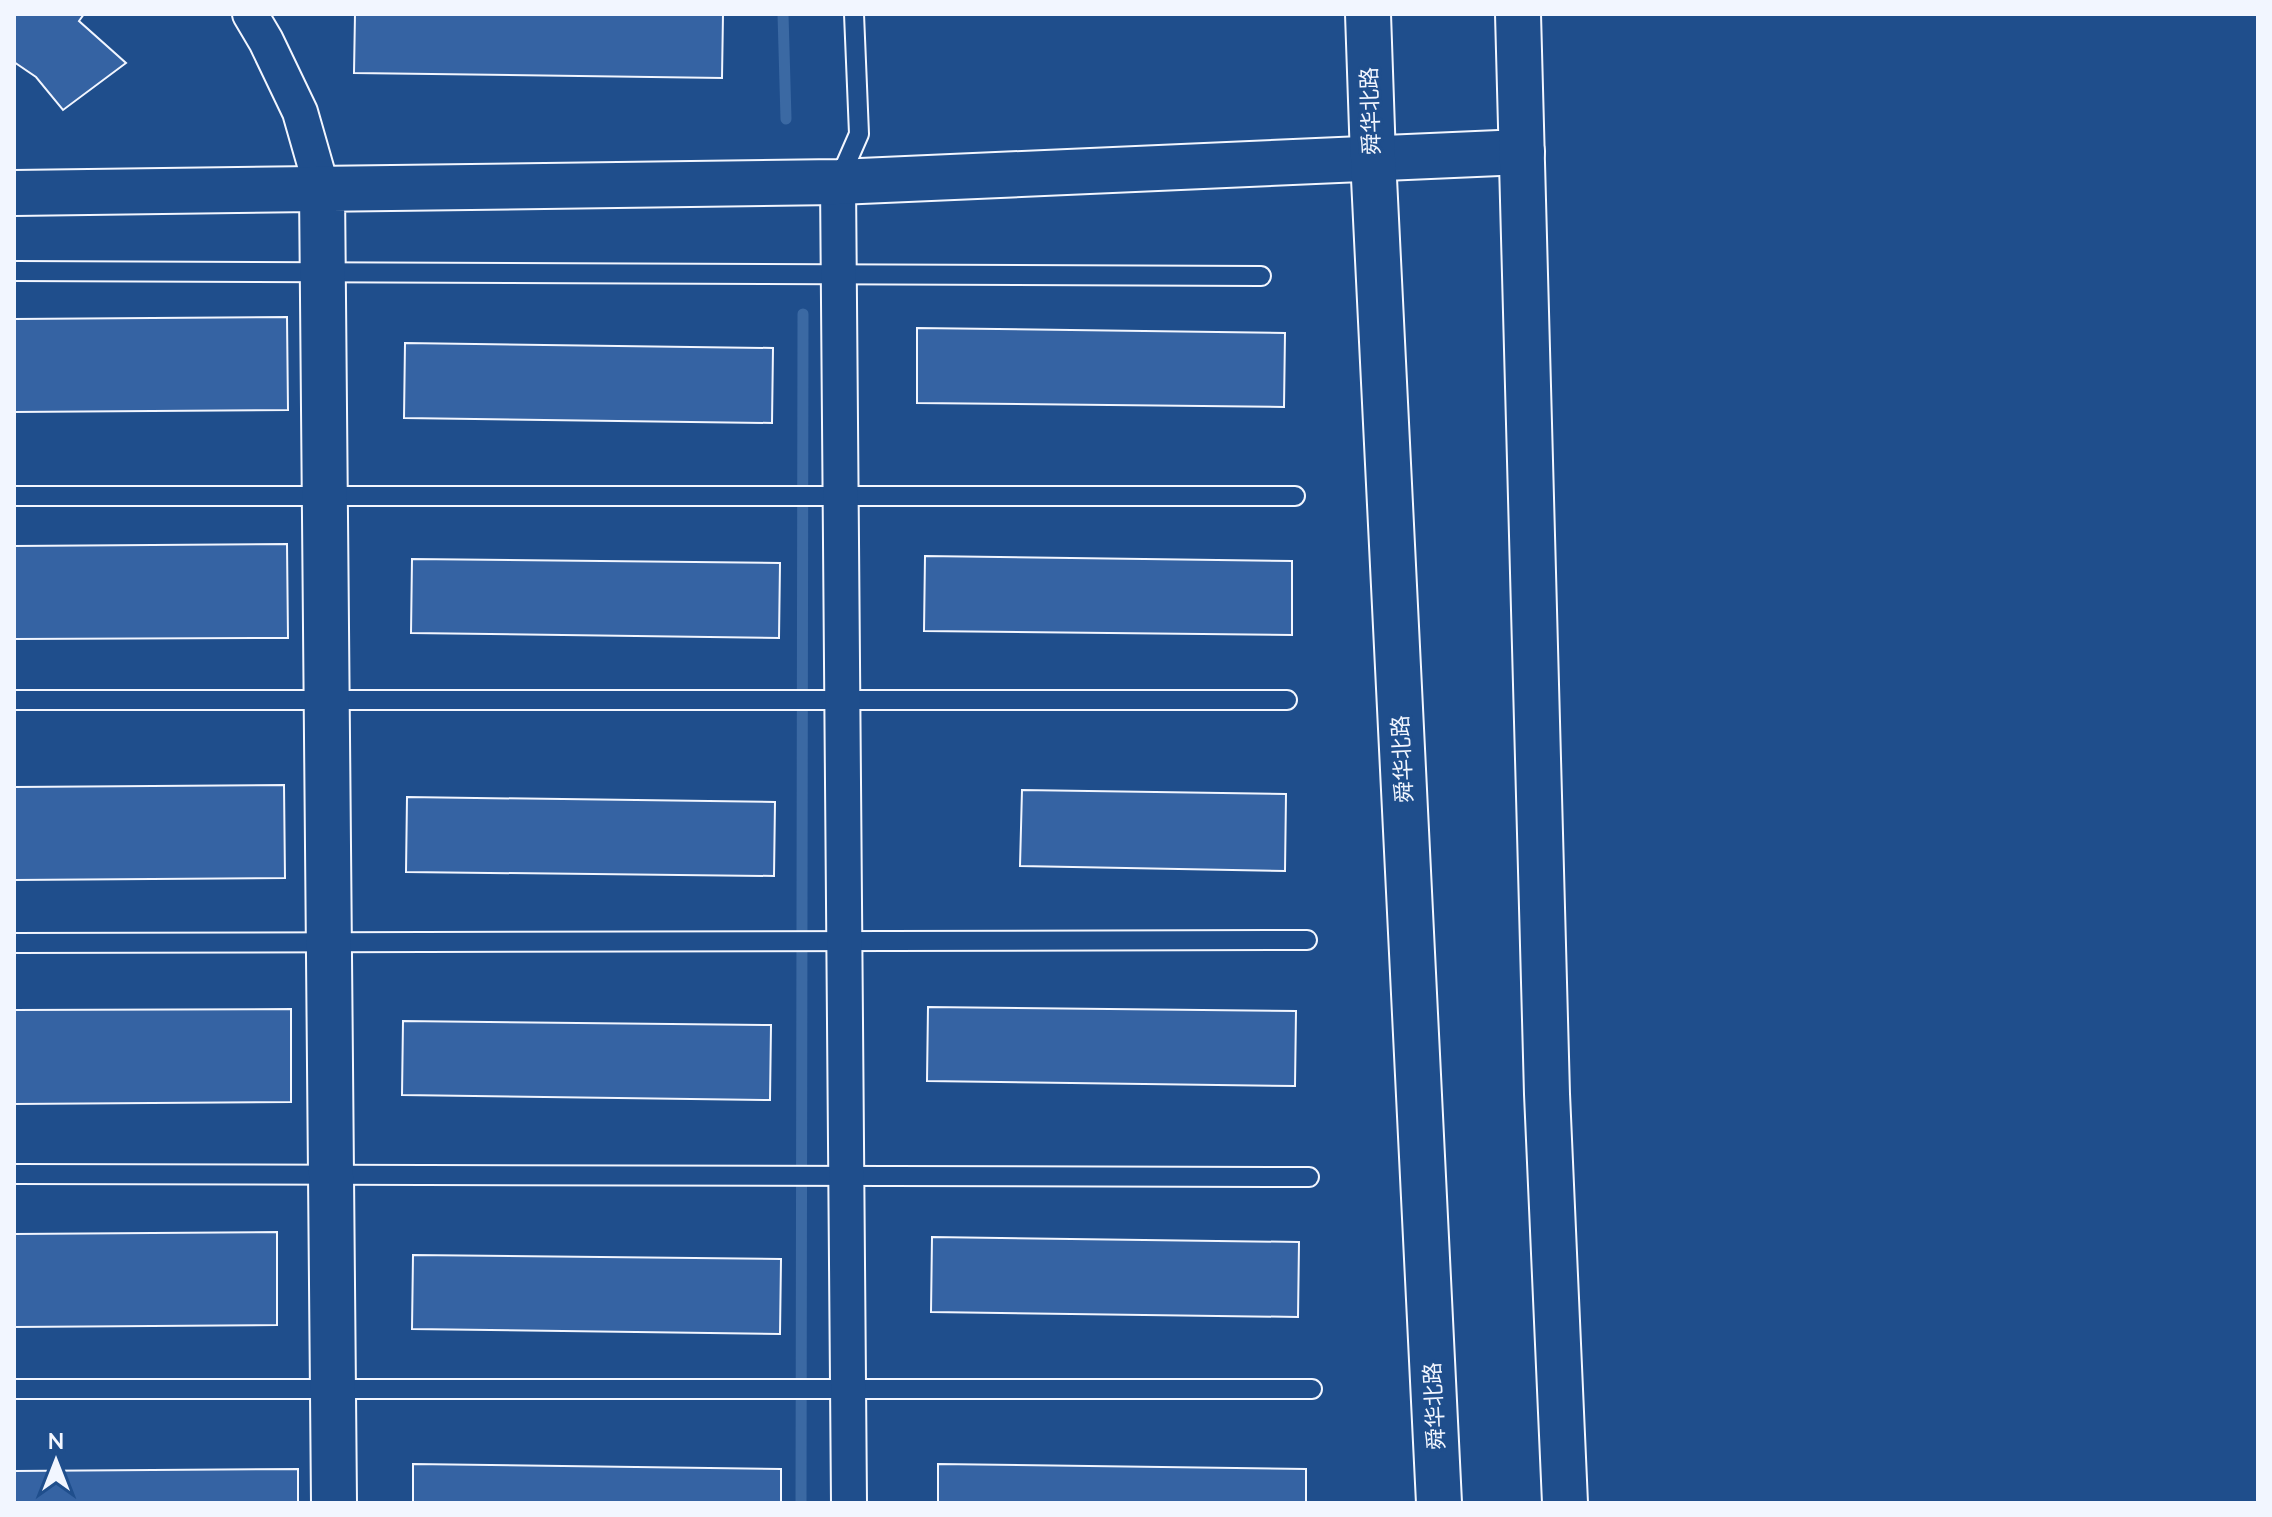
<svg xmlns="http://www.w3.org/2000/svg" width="2272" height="1517" font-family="'Nunito Sans','Noto Sans SC',sans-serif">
<rect width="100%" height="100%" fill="#1f4e8c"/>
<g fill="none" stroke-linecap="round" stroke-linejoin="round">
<!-- stream -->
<path stroke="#3b69a3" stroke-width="11" d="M783,14l3,105
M801,1503l2,-1189"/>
</g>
<!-- building -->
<path fill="#3563a3" stroke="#f2f6ff" stroke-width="2" d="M14,14h70l-5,7 47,42 -63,47 -27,-33 -22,-15z
M355,14h368l-1,64 -368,-5z
M287,317l1,93 -274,2v-93z
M917,328l368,5 -1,74 -367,-4z
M405,343l368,5 -1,75 -368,-5z
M287,544l1,94 -274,1v-93z
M925,556l367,5v74l-368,-4z
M412,559l368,4 -1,75 -368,-5z
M284,785l1,93 -271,2v-93z
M1022,790l264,4 -1,77 -265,-5z
M407,797l368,5 -1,74 -368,-4z
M928,1007l368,4 -1,75 -368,-5z
M291,1009v93l-277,2v-94z
M403,1021l368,4 -1,75 -368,-5z
M277,1232v93l-263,2v-93z
M932,1237l367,5 -1,75 -367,-5z
M413,1255l368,4 -1,75 -368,-5z
M413,1464l368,5v34h-368z
M938,1464l368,5v34h-368z
M298,1469v34h-284v-32z"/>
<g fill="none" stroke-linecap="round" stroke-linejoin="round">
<defs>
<path id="service" d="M838,182l21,-48 -5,-120
M14,271l1247,5
M14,496h1281
M14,700h1273
M14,943l1293,-3
M14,1174l1295,3
M14,1389h1298"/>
<path id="minor" d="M250,14l16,27 34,71 22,77
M838,182l11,1321"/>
<path id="tertiary" d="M322,189l12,1314
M14,193l824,-11 684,-30"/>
<path id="primary" d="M1368,14l5,144 66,1345
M1518,14l29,1080 18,409"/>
</defs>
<!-- service casing -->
<use href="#service" stroke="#f2f6ff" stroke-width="22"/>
<!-- minor casing -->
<use href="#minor" stroke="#f2f6ff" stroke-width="38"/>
<!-- tertiary casing -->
<use href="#tertiary" stroke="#f2f6ff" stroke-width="48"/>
<!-- primary casing -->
<use href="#primary" stroke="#f2f6ff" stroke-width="48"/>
<!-- service -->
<use href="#service" stroke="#1f4e8c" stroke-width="18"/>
<!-- minor -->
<use href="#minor" stroke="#1f4e8c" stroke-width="34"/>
<!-- tertiary -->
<use href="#tertiary" stroke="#1f4e8c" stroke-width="44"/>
<!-- primary -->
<use href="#primary" stroke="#1f4e8c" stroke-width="44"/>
</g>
<g text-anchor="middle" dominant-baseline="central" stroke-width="6" stroke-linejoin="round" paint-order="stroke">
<!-- street labels -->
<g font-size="22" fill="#f2f6ff" stroke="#1f4e8c">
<text transform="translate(1371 111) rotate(-92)">舜华北路</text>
<text transform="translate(1403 759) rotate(-93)">舜华北路</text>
<text transform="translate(1435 1406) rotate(-93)">舜华北路</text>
</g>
</g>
<!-- border -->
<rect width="2272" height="1517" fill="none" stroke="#f2f6ff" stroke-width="32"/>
<!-- north arrow -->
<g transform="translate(56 1461)" stroke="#1f4e8c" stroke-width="6" paint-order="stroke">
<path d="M0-6L14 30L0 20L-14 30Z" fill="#f2f6ff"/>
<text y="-12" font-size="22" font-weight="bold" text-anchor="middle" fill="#f2f6ff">N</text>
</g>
</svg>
